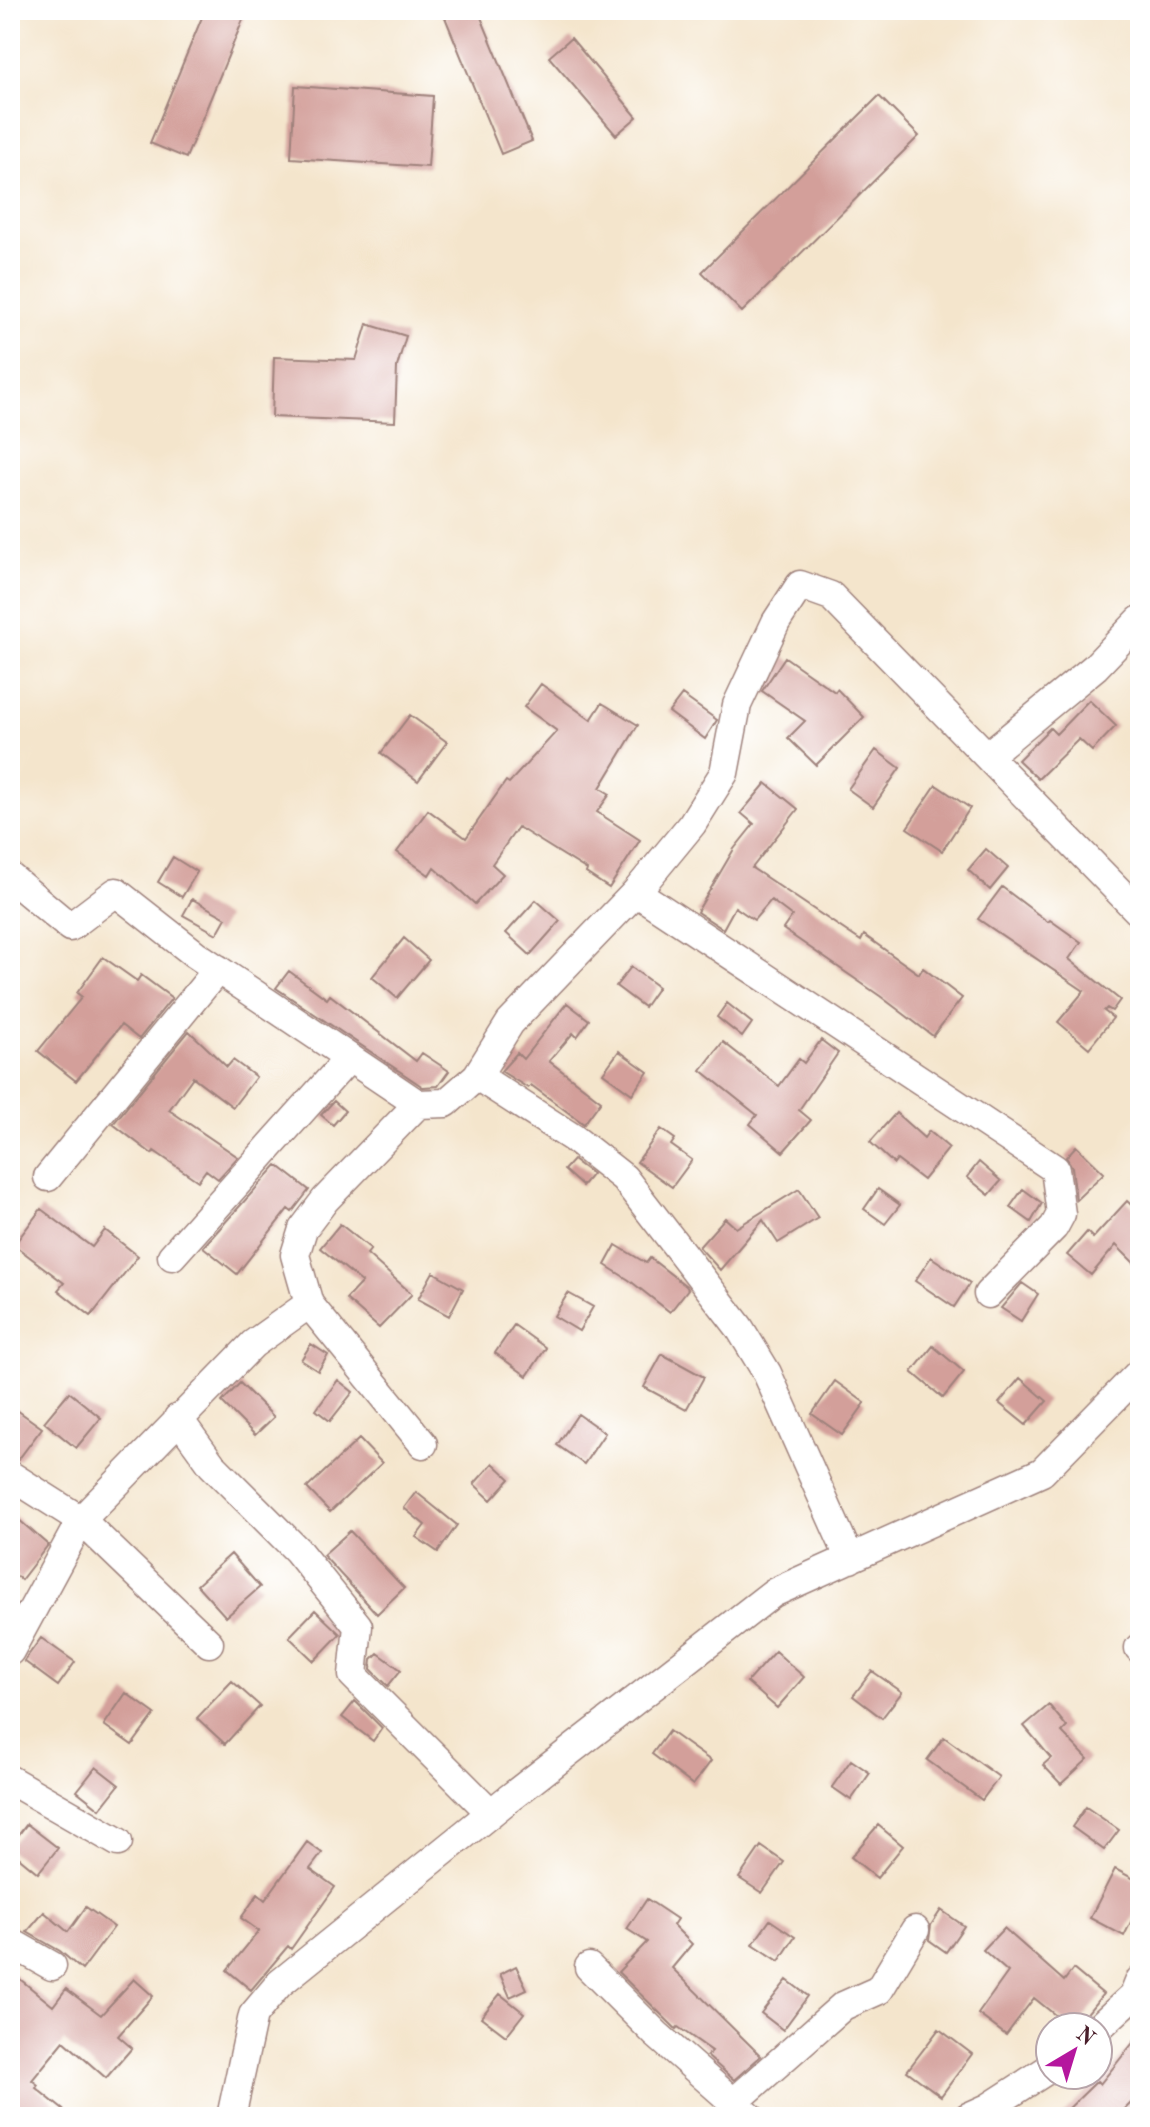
<svg xmlns="http://www.w3.org/2000/svg" width="1150" height="2127" font-family="'Old Standard TT',serif">
<rect width="100%" height="100%" fill="#fff"/>
<filter id="ink" filterUnits="userSpaceOnUse"><feTurbulence type="fractalNoise" baseFrequency=".0125" numOctaves="2"/><feDisplacementMap in="SourceGraphic" scale="16" xChannelSelector="R" yChannelSelector="G"/><feConvolveMatrix kernelMatrix="1 2 1 2 8 2 1 2 1" color-interpolation-filters="sRGB"/></filter>
<filter id="wash" filterUnits="userSpaceOnUse"><feTurbulence type="fractalNoise" baseFrequency=".006" numOctaves="4" result="noise"/><feDisplacementMap in="SourceGraphic" scale="32" xChannelSelector="R" yChannelSelector="G"/><feGaussianBlur stdDeviation="1.8" result="paint"/><feColorMatrix in="noise" values="0 0 0 0 0 0 0 0 0 0 0 0 0 0 0 0 0 1.4 0 .05"/><feComposite in="paint" operator="in"/></filter>
<g filter="url(#wash)">
<rect width="100%" height="100%" fill="#f4e5cc"/>
<g id="blocks">
<!-- building -->
<path fill="#d39f9a" d="M205,10h42l-61,148 -36,-15z
M442,10h36l54,131 -31,13z
M571,38l66,79 -21,18 -67,-78z
M295,86l138,10 -5,71 -137,-9z
M879,96l40,40 -177,176 -40,-40z
M367,324l39,12 -9,31 -2,55 -123,-5 2,-60 82,3z
M785,657l50,35 2,-3 27,28 -48,48 -28,-27 17,-17 -43,-30z
M541,684l50,36 11,-17 36,22 -38,63 10,6 -13,18 43,28 -31,48 -23,-15 1,-3 -69,-43 -26,37 11,10 -28,30 -41,-37 -5,8 -32,-23 31,-42 38,28 40,-57 3,2 48,-52 -33,-24z
M682,695l35,25 -12,19 -36,-27z
M1089,700l27,26 -24,25 -13,-12 -41,40 -20,-19 32,-32 6,6z
M410,715l37,27 -29,39 -37,-28z
M876,750l24,18 -27,39 -25,-18z
M766,783l32,26 -46,59 109,73 3,-6 55,39 4,-6 39,30 -29,38 -53,-40 -97,-67 9,-13 -21,-16 -17,20 -19,-13 -12,22 -26,-17 37,-63 20,-25 -13,-11z
M936,785l34,23 -28,43 -35,-23z
M986,849l22,19 -18,22 -22,-20z
M173,857l24,15 -15,25 -24,-15z
M1002,887l46,35 2,-2 31,22 -12,17 51,41 -8,11 -5,-3 -3,3 9,7 -24,30 -31,-26 26,-31 -106,-72z
M192,899l34,19 -9,16 -34,-19z
M536,900l24,21 -30,34 -24,-22z
M404,938l25,22 -32,38 -25,-21z
M103,957l34,24 4,-6 31,23 -33,41 -18,-14 -45,56 -38,-30 44,-54 -5,-4z
M631,967l27,20 -14,20 -28,-21z
M289,971l38,28 3,-4 86,66 6,-8 27,18 -11,15 -15,1 -147,-99z
M567,1003l22,17 -12,17 -4,-4 -24,28 52,40 -17,23 -53,-39 -3,3 -27,-17 16,-18 6,6z
M727,1003l25,20 -10,14 -25,-20z
M189,1031l38,36 6,-7 23,17 -23,30 -40,-30 -24,33 69,47 -20,22 -12,-9 -8,11 -44,-30 -2,3 -39,-30z
M821,1040l17,13 -39,57 12,10 -28,32 -33,-28 7,-9 -56,-45 22,-28 56,44 20,-27 5,4z
M619,1051l29,21 -16,22 -29,-21z
M334,1101l11,10 -12,14 -12,-10z
M896,1113l28,25 5,-7 20,17 -26,32 -26,-20 -3,4 -24,-22z
M661,1129l14,10 -4,6 21,15 -20,27 -35,-25z
M1076,1146l28,27 -28,27 -4,-33 -6,-10z
M573,1160l19,14 -10,12 -18,-16z
M979,1162l22,19 -12,14 -22,-18z
M277,1165l32,25 -17,22 -4,-3 -51,65 -34,-27z
M799,1189l19,29 -40,25 -15,-23 -43,50 -21,-23 26,-29 11,10z
M878,1189l22,16 -15,19 -21,-15z
M1023,1189l19,14 -11,19 -21,-15z
M1127,1201l13,12v56l-24,-24 -25,30 -24,-20 20,-23 6,6z
M41,1209l51,38 13,-17 33,26 -47,60 -33,-26 6,-7 -50,-38z
M340,1224l31,25 -4,5 45,40 -33,34 -33,-29 16,-17 -42,-34z
M616,1245l30,18 4,-5 36,28 2,3 -18,23 -41,-32 -24,-15z
M931,1257l39,26 -16,24 -39,-26z
M433,1272l30,17 -14,27 -31,-17z
M1022,1283l16,11 -17,27 -20,-13z
M568,1293l25,14 -14,24 -25,-15z
M514,1325l32,23 -19,28 -32,-23z
M311,1344l17,11 -10,16 -17,-11z
M933,1346l31,26 -21,26 -31,-26z
M662,1354l42,23 -18,33 -42,-23z
M1020,1378l27,23 -21,24 -27,-22z
M338,1380l15,12 -23,29 -14,-11z
M835,1381l30,22 -23,32 -30,-21z
M240,1383l34,34 -19,18 -33,-33z
M69,1392l32,26 -25,30 -32,-26z
M10,1405l32,23 -24,32 -8,-2z
M578,1414l27,19 -21,31 -27,-19z
M359,1439l23,24 -52,49 -23,-24z
M493,1463l17,16 -19,21 -17,-16z
M416,1492l41,33 -19,27 -22,-15 9,-12 -21,-17z
M10,1512l38,33 -27,35 -11,-10z
M350,1531l54,57 -27,26 -54,-59z
M231,1554l29,33 -34,30 -29,-32z
M315,1610l25,24 -26,27 -25,-24z
M41,1638l34,24 -17,24 -34,-25z
M775,1651l29,26 -27,31 -30,-26z
M378,1653l23,17 -13,16 -17,-17 1,-10z
M872,1671l30,21 -20,26 -29,-22z
M232,1681l28,25 -35,38 -28,-26z
M126,1693l29,21 -23,31 -28,-20z
M355,1701l27,27 -9,13 -31,-24z
M1049,1705l18,22 -5,5 26,27 -27,25 -18,-19 8,-7 -27,-32z
M669,1731l42,30 -18,24 -41,-31z
M944,1737l55,40 -17,23 -55,-40z
M851,1760l19,13 -19,27 -19,-13z
M96,1767l23,18 -19,24 -23,-18z
M1086,1807l33,23 -15,20 -32,-23z
M27,1824l31,24 -20,25 -28,-23v-4z
M878,1825l25,21 -26,32 -26,-21z
M307,1842l15,11 -12,16 25,18 -44,62 -3,-3 -37,44 -24,-20 32,-39 -18,-13 17,-24 7,6z
M761,1846l23,16 -22,31 -23,-15z
M1115,1869l25,13v22l-16,32 -34,-18z
M647,1899l30,20 -4,6 19,19 -20,24 89,88 -27,24 -27,-24 5,-5 -34,-24 -2,2 -58,-57 29,-30 -20,-13z
M86,1907l28,20 -32,43 -22,-19 -33,-19 17,-20 24,20z
M941,1910l23,16 -18,26 -17,-12 2,-15z
M770,1920l25,17 -16,24 -26,-17z
M1004,1928l60,53 9,-12 30,25 -27,33h-6l-36,-29 -28,37 -28,-21 30,-42 -25,-22z
M516,1966l11,23 -17,8 -10,-23z
M10,1971l43,35 13,-17 35,26 33,-36 19,17 -35,40 14,12 -26,30 -42,-37 -32,39 6,5 -2,3 36,29h-49l-13,-9z
M787,1980l21,16 -25,34 -22,-17z
M500,1994l24,19 -18,23 -25,-19z
M939,2029l33,25 -31,42 -34,-25z
M1140,2034v60l-23,23h-57l37,-36 3,3z"/>
</g>
</g>
<g filter="url(#ink)">
<use href="#blocks" fill-opacity="0" stroke="#9f827c" stroke-width="2"/>
<g fill="none" stroke-linecap="round" stroke-linejoin="round">
<defs>
<path id="minor" d="M987,756l108,-89 45,-47
M10,877l60,50 46,-35 79,62 223,150 28,-1 31,-27 33,-53 126,-131 56,-68 32,-51 13,-68 39,-83 24,-37 31,11 309,317
M636,892l419,277 6,45 -7,13 -66,67
M477,1076l96,62 51,40 115,149 28,46 83,186
M418,1104l-93,96 -22,29 -8,26 14,49 114,140
M48,1177l170,-208
M172,1256l177,-198
M178,1418l34,47 85,85 61,76 -5,49 138,138
M10,1475l71,45 172,-176 56,-40
M1139,1648l1,1
M10,1651l71,-131 128,123
M10,1780l108,62
M10,1942l42,24
M589,1967l67,67 94,83
M1098,2028l36,-33 6,-15
M733,2103l110,-97 36,-16 36,-60
M231,2117l22,-102 26,-31 228,-184 266,-207 269,-121 98,-100
M968,2117l20,-9 62,-40"/>
</defs>
<!-- minor casing -->
<use href="#minor" stroke="#9f827c" stroke-width="31"/>
<!-- minor -->
<use href="#minor" stroke="#fff" stroke-width="28"/>
</g>
</g>
<!-- margin -->
<rect width="1150" height="2127" fill="none" stroke="#fff" stroke-width="40"/>
<!-- north arrow -->
<g transform="translate(1074 2051) rotate(38)"><circle r="38" fill="#ffffff" stroke="#b7a5aa" stroke-width="2"/>
<path d="M0-6L14 30L0 20L-14 30Z" fill="#b5179e"/>
<text y="-12" font-size="22" font-weight="bold" text-anchor="middle" fill="#4a1f2b">N</text>
</g>
</svg>
